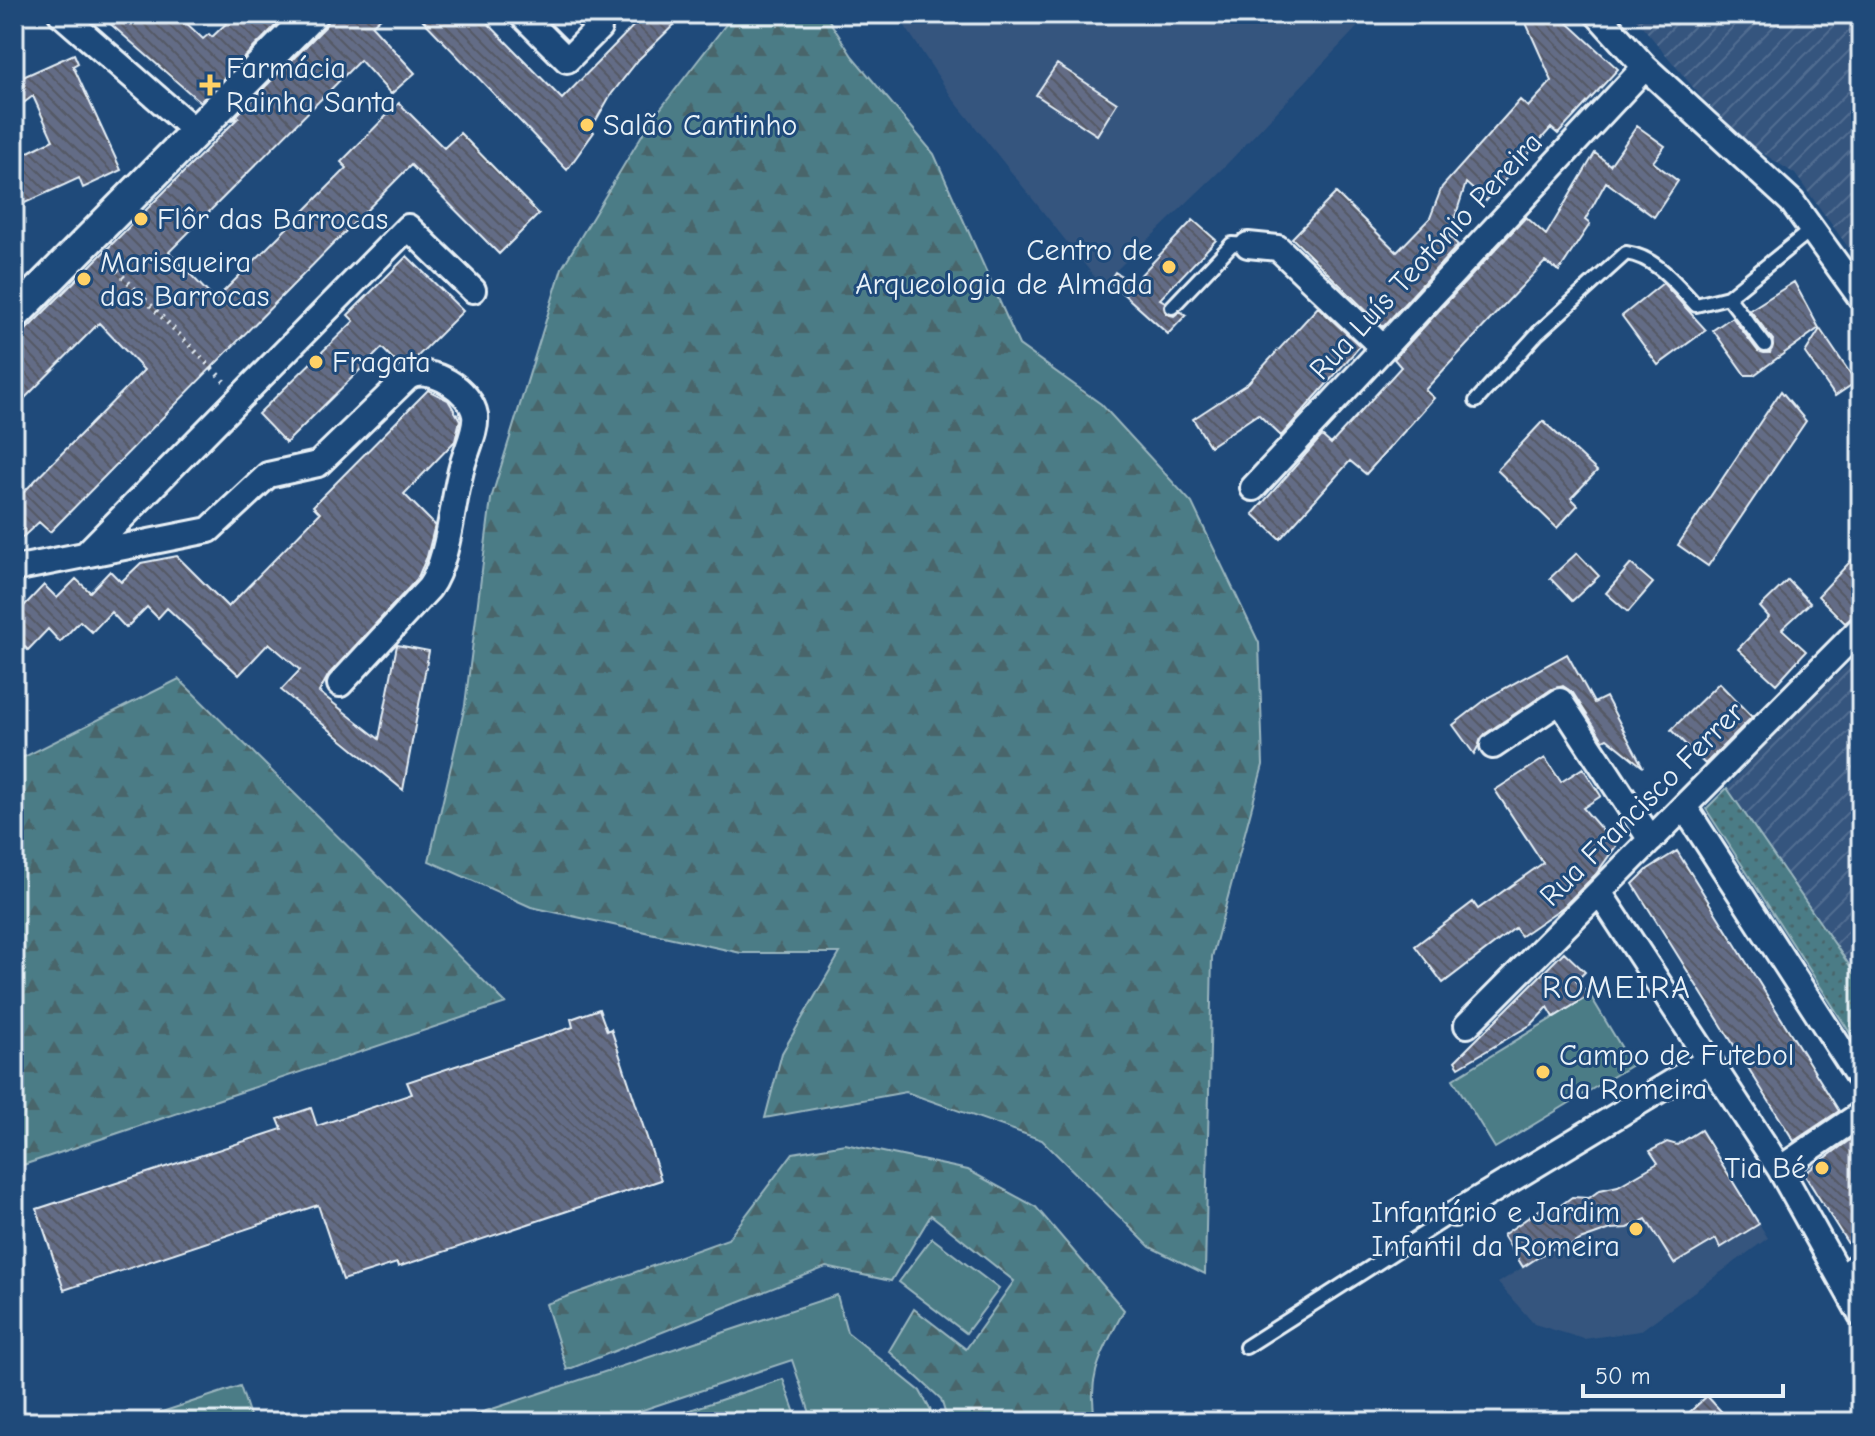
<svg xmlns="http://www.w3.org/2000/svg" width="1875" height="1436" font-family="'Comic Neue',sans-serif">
<defs>
<pattern id="industrial-furrows" width="10" height="10" patternUnits="userSpaceOnUse" patternTransform="scale(2)"><rect width="10" height="10" fill="#34547e"/><path d="M-1 1l2-2M0 10L10 0M9 11l2-2" fill="none" stroke="#516d91"/></pattern>
<pattern id="grass-dots" width="8" height="8" patternUnits="userSpaceOnUse" patternTransform="scale(2)"><rect width="8" height="8" fill="#4c7c86"/><path d="M2 2h.1M6 6h.1" fill="none" stroke="#49656b" stroke-width="1.8" stroke-linecap="round"/></pattern>
<pattern id="forest-firs" width="22" height="20" patternUnits="userSpaceOnUse" patternTransform="scale(2)"><rect width="22" height="20" fill="#4c7c86"/><path d="M5 1l3.5 6h-7zM16 11l3.5 6h-7z" fill="#49656b"/></pattern>
<pattern id="building-back-hatch" width="6" height="6" patternUnits="userSpaceOnUse" patternTransform="scale(2)"><rect width="6" height="6" fill="#646c86"/><path d="M-1 5l2 2M0 0l6 6M5-1l2 2" fill="none" stroke="#545865"/></pattern>
</defs>
<rect width="100%" height="100%" fill="#1f4a7a"/>
<filter id="ink" filterUnits="userSpaceOnUse"><feTurbulence type="fractalNoise" baseFrequency=".0125" numOctaves="2"/><feDisplacementMap in="SourceGraphic" scale="16" xChannelSelector="R" yChannelSelector="G"/><feConvolveMatrix kernelMatrix="1 2 1 2 8 2 1 2 1" color-interpolation-filters="sRGB"/></filter>
<g filter="url(#ink)">
<!-- built -->
<path fill="#34547e" d="M897,14h473l-146,153 -123,118 -148,-186z
M1701,1130l67,108 -128,93 -56,8 -50,-15 -36,-41 25,-16 -20,-32 39,-27 19,-3 11,-8 17,1 11,-8 18,-4 39,-22 -7,-13 17,-9 10,3z"/>
<!-- industrial -->
<path fill="url(#industrial-furrows)" d="M1632,14h229v251l-66,-91 -39,-25 -54,-51z
M1861,654v328l-134,-194 63,-72z"/>
<!-- grass -->
<path fill="url(#grass-dots)" stroke="#9ab6bf" stroke-width="2" d="M1727,788l134,194v68l-155,-241z"/>
<!-- forest -->
<path fill="url(#forest-firs)" stroke="#9ab6bf" stroke-width="2" d="M734,14h91l27,42 82,98 85,191 82,59 91,99 67,140 4,122 -51,192 -7,317 -55,-27 -108,-107 -136,-48 -141,26 17,-65 58,-100h-99l-210,-46 -102,-46 36,-156 26,-206 71,-231 86,-143z
M179,679l327,324 -492,165v-406z
M845,1144l123,26 68,37 88,103c-20,40 -39,66 -28,112h-148l-7,-23 -52,-48 25,-42 52,40 48,-68 -83,-66 -40,66 -65,-14 -259,103 -21,-66 182,-65 65,-86z"/>
<!-- garden -->
<path fill="#4c7c86" stroke="#9ab6bf" stroke-width="2" d="M1590,995l42,70 -137,83 -42,-69z
M932,1238l67,51 -33,44 -67,-51z
M837,1295l10,37 73,59 17,31h-124l-21,-62 -185,62h-154z
M783,1379l15,43h-144z
M240,1386l12,36h-120z"/>
<!-- building -->
<path fill="url(#building-back-hatch)" stroke="#e8f1f8" stroke-width="2" d="M99,14h78l26,25 6,-5 3,3 24,-23h51l-87,88z
M329,14h56l-13,12 43,47 -24,21 -31,-34 -191,192 46,48 132,-132 -6,-6 58,-59 45,45 16,-15 79,81 -40,40 -88,-89 -361,367 -11,-10 -25,23v-43l130,-132 -45,-47 -85,86v-67l225,-225 -7,3 93,-93z
M417,14h62l83,85 83,-85h40l-46,45 -29,37 -19,33 3,3 -27,38z
M1522,14h54l-8,9 50,46 -60,65 -7,-6 -65,73 -20,-18 -17,53 9,9 -75,82 -91,-89 44,-45 61,59 33,-34 12,-31 78,-87 8,7 24,-26z
M74,54l4,9 -5,3 48,104 -38,18 -4,-10 -65,30v-49l39,-19 -20,-44 -19,14v-29z
M1057,64l60,39 -20,32 -61,-40z
M1637,126l28,20 -12,16 25,19 -24,36 -48,-35 -21,38 5,4 -31,47 -14,-9 -43,45 -77,83 9,8 -68,76 -16,-13 -70,78 -27,-25 69,-78 9,8 70,-77 -7,-8 132,-142 20,18 49,-82 15,12z
M1193,220l23,20 -56,59 5,3 1,12 8,2 6,-5 6,4 -18,19 -59,-53 6,-9 18,11z
M407,256l56,55 -48,48 -16,6 -17,-17 -96,95 -28,-29 96,-93 -6,-6z
M1794,282l25,46 -65,47h-9l-32,-45 19,-13 26,34 12,2 3,-13 -23,-30z
M1663,283l43,47 -48,35 -36,-49z
M1318,307l42,39 -79,90 -23,-22 -48,32 -17,-27 55,-36z
M1820,329l36,53 -21,14 -30,-43z
M428,390l20,10 12,20 -5,21 -51,53 31,31 -8,32 -10,22 -88,95 -10,18 60,47 18,-94 32,6 -26,139 -122,-100 19,-20 -31,-27 -30,32 -72,-67 -9,10 -11,-11 -21,21 -15,-16 -19,20 -12,-11 -20,21 -12,-13 -20,21 -14,-13v-41l10,10 20,-21 13,13 19,-19 14,13 20,-21 11,11 20,-19 36,-7 51,51 92,-94 -7,-7z
M1781,391l25,30 -98,145 -30,-21z
M1543,421l54,50 -26,27 7,7 -21,23 -60,-58z
M1861,550v60l-16,13 -27,-27z
M1577,553l22,23 -27,25 -22,-23z
M1631,564l22,19 -25,29 -22,-19z
M1788,580l22,23 -28,26 24,22 -30,33 -38,-35 31,-32 -9,-10z
M1567,654l27,49 12,-6 37,70 -36,-29 -4,2 -30,-47 -10,-7 -11,3 -67,45 -11,20 -21,-29 36,-28z
M1719,683l33,34 -47,47 -34,-34z
M1545,758l16,24 22,-14 18,28 -18,12 33,38 -20,28 -33,33 -42,29 -6,-8 -72,55 -28,-37 58,-44 5,7 65,-46 -48,-73z
M1677,851l162,260 -45,30 -161,-257 15,-15z
M1564,952l21,20 -9,9 14,14 -36,22 -6,-10 -16,17 -73,43 -4,-6z
M599,1009l8,22 4,-2 50,151 -263,87 -1,-4 -54,17 -25,-75 -254,85 -27,-81 245,-80 -4,-10 33,-11 6,18 95,-32 -5,-12 166,-55 -2,-8z
M1701,1130l58,94 -39,24 -4,-9 -42,25 -28,-45 -18,9 -17,1 -31,11 -13,8 -16,1 -28,18 -20,-32 39,-27 19,-3 11,-8 17,1 11,-8 18,-4 40,-23 -8,-12 17,-9 10,3z
M1855,1136l6,10v101l-9,3 -48,-76z
M1707,1396l24,26h-52z"/>
<g fill="none" stroke-linecap="round" stroke-linejoin="round">
<defs>
<path id="service" d="M1172,307l60,-63 16,1
M1765,345l-37,-48 84,-68
M1476,401l62,-68 88,-80c30,4 50,31 70,52l32,-8
M1246,1347l208,-133"/>
<path id="pedestrian" d="M1839,1276l22,-17"/>
<path id="minor" d="M61,14l134,117
M521,14l46,46 32,-32 -13,-14
M1597,14l48,53 147,135 69,96
M1248,245l30,3 105,100
M1253,488l392,-421
M86,554l322,-327 65,63
M14,569l195,-39 59,-55 50,-11 90,-87c23,-13 63,14 67,38 2,14 -8,34 -12,48 -11,36 -13,96 -34,125l-89,96
M1493,746l67,-45 91,139
M1685,808l176,273
M1599,892l181,277 81,146
M1467,1025l394,-397
M1780,1169l81,-55
M1454,1214l255,-154"/>
<path id="tertiary" d="M14,315l298,-301"/>
</defs>
<!-- service casing -->
<use href="#service" stroke="#e8f1f8" stroke-width="18"/>
<!-- pedestrian casing -->
<use href="#pedestrian" stroke="#e8f1f8" stroke-width="24"/>
<!-- minor casing -->
<use href="#minor" stroke="#e8f1f8" stroke-width="30"/>
<!-- tertiary casing -->
<use href="#tertiary" stroke="#e8f1f8" stroke-width="36"/>
<!-- path -->
<path stroke="#e8f1f8" stroke-width="5" stroke-dasharray="2 6" stroke-linecap="butt" d="M106,259l118,122"/>
<!-- service -->
<use href="#service" stroke="#1f4a7a" stroke-width="12"/>
<!-- pedestrian -->
<use href="#pedestrian" stroke="#1f4a7a" stroke-width="18"/>
<!-- minor -->
<use href="#minor" stroke="#1f4a7a" stroke-width="24"/>
<!-- tertiary -->
<use href="#tertiary" stroke="#1f4a7a" stroke-width="30"/>
</g>
</g>
<!-- markers -->
<g fill="#ffd166" stroke="#1f4a7a" stroke-width="3">
<path d="M206 73h8v8h8v8h-8v8h-8v-8h-8v-8h8z"/>
<circle cx="587" cy="125" r="8"/>
<circle cx="141" cy="219" r="8"/>
<circle cx="1169" cy="267" r="8"/>
<circle cx="84" cy="279" r="8"/>
<circle cx="316" cy="362" r="8"/>
<circle cx="1543" cy="1072" r="8"/>
<circle cx="1822" cy="1168" r="8"/>
<circle cx="1636" cy="1229" r="8"/>
</g>
<g text-anchor="middle" dominant-baseline="central" stroke-width="6" stroke-linejoin="round" paint-order="stroke">
<!-- poi labels -->
<g font-size="30" fill="#e8f1f8" stroke="#1f4a7a" text-anchor="start">
<text x="226" y="68">Farmácia<tspan x="226" dy="34">Rainha Santa</tspan></text>
<text x="603" y="125">Salão Cantinho</text>
<text x="157" y="219">Flôr das Barrocas</text>
<text x="1153" y="250" text-anchor="end">Centro de<tspan x="1153" dy="34">Arqueologia de Almada</tspan></text>
<text x="100" y="262">Marisqueira<tspan x="100" dy="34">das Barrocas</tspan></text>
<text x="332" y="362">Fragata</text>
<text x="1559" y="1055">Campo de Futebol<tspan x="1559" dy="34">da Romeira</tspan></text>
<text x="1806" y="1168" text-anchor="end">Tia Bé</text>
<text x="1620" y="1212" text-anchor="end">Infantário e Jardim<tspan x="1620" dy="34">Infantil da Romeira</tspan></text>
</g>
<!-- street labels -->
<g font-size="30" fill="#e8f1f8" stroke="#1f4a7a">
<text transform="translate(1426 256) rotate(-47)">Rua Luís Teotónio Pereira</text>
<text transform="translate(1642 804) rotate(-45)">Rua Francisco Ferrer</text>
</g>
<!-- neighbourhood labels -->
<g font-size="32" letter-spacing="2" fill="#e8f1f8" stroke="#1f4a7a">
<text x="1617" y="987">ROMEIRA</text>
</g>
</g>
<!-- margin -->
<rect width="1875" height="1436" fill="none" stroke="#1f4a7a" stroke-width="48"/>
<rect x="24" y="24" width="1827" height="1388" fill="none" stroke="#e8f1f8" stroke-width="3" filter="url(#ink)"/>
<!-- scale -->
<path d="M1583 1384v12h200v-12" fill="none" stroke="#e8f1f8" stroke-width="4"/>
<text x="1595" y="1384" font-size="24" fill="#e8f1f8" stroke="#1f4a7a" stroke-width="6" paint-order="stroke">50 m</text>
</svg>
